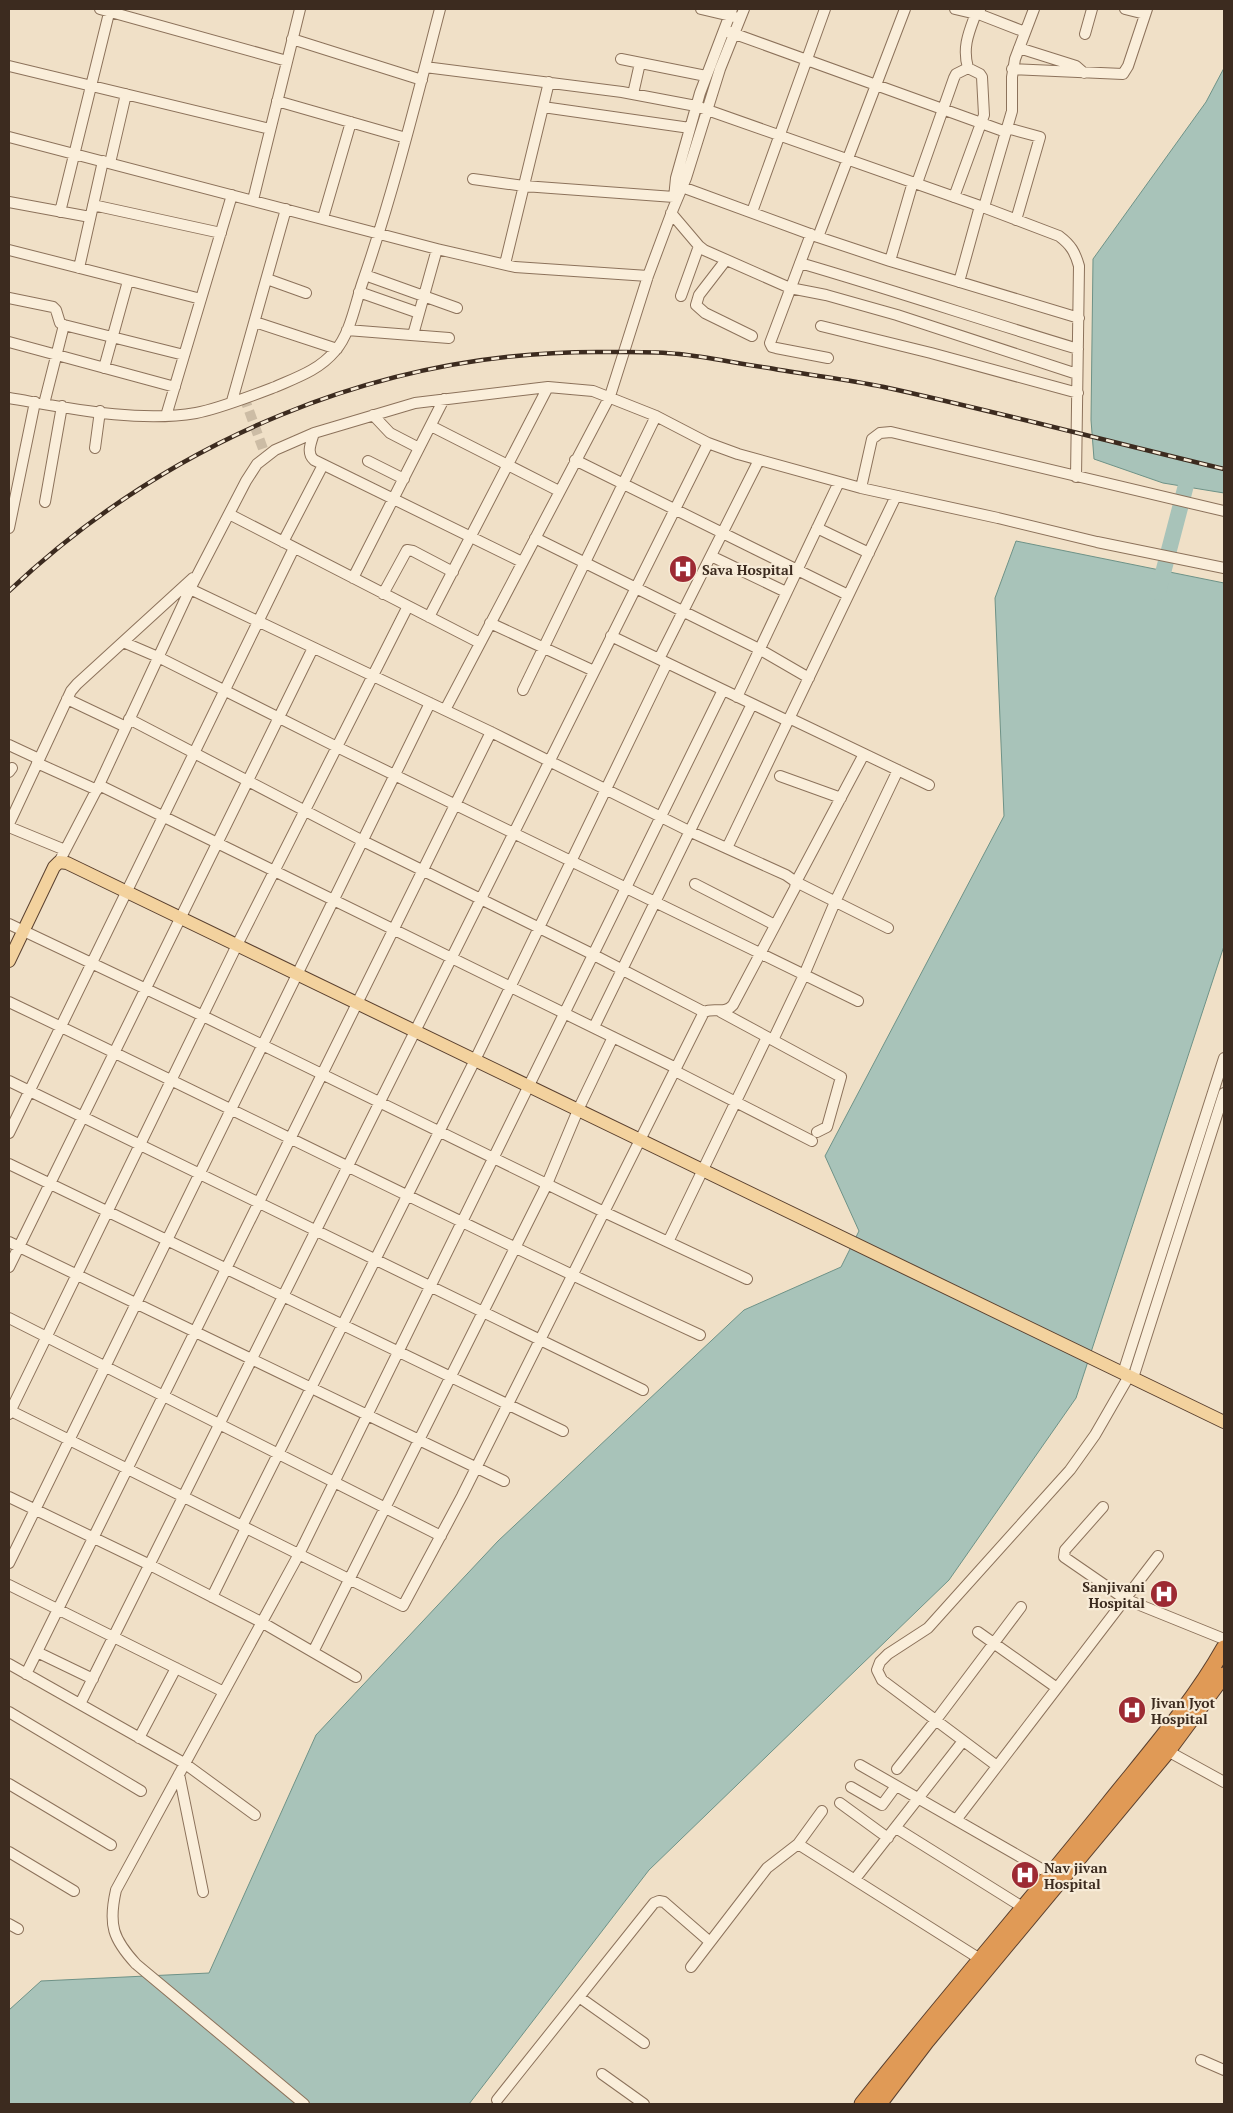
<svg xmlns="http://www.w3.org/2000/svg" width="1233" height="2113" font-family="'PT Serif',serif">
<rect width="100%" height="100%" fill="#f0e0c7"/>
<!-- water -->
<path fill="#a8c3b9" stroke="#6e9287" d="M1224,68v425l-61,-10 -69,-24 -3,-39 2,-161 113,-157z
M1016,541l208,42v363l-148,452 -127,182 -300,290 -180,234h-460v-94l32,-29 168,-8 107,-238 182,-194 246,-231 97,-43 18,-36 -34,-75 179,-340 -9,-218z"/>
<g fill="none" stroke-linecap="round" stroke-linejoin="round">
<!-- river -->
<path stroke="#a8c3b9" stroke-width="16" d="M1158,592l33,-126"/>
<!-- minor-tunnel -->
<path stroke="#ccbca5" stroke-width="10" stroke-dasharray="10 5" stroke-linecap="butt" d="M244,397l22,60"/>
<defs>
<path id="minor" d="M100,9l187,52
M701,9l34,8
M955,9l17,4 8,-3
M1125,9l20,5
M724,30l282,102
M1085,34l7,-25
M292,39l130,41
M1019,48l57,18 8,7
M621,59l85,17
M9,66l261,63
M425,67l197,25 74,14 284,100 79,30c12,9 16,16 20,30l-3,211
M1012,69l111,5 5,-8 19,-57
M633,94l7,-31
M277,101l129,37
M543,107l147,21
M1007,128l33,9 -24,83
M9,137l428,112 78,18 133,9
M110,163l16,-69
M473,179l51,7 150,11
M917,183l37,-105 2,-4 12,-6
M682,187l136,50 72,24 189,57
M954,197l30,-82 -2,-38 -2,-3 -12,-6c-6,-21 1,-36 8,-55l49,19
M674,198l2,-20 24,-85 32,-84
M253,200l47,-191
M9,202l81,15
M93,205l128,28
M984,207l28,-96v-34l3,-18 19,-50
M60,212l50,-203
M752,212l73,-203
M671,213l28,33 5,4 86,38 36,7 71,20 180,59
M323,218l28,-96
M811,234l-41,109 2,4 4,1 52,10
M818,237l87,-228
M9,250l192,49
M726,260l-27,35 -3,10 9,8 47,23
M890,261l23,-79
M800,263c93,27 185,58 278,86
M505,264l44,-182
M79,268l24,-107
M365,275l92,33
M267,279l39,14
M959,282l21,-76
M359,292l60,21
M681,296l18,-50
M9,298l44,9 3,3 4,13 4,2 120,30
M255,322l82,27
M821,326l110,27 147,40
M347,330l102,8
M413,335l24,-86
M9,342l166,45
M104,368l24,-87
M9,398c59,10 128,25 187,15 22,-4 58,-18 79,-26 23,-10 44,-17 60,-36 15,-17 20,-46 27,-67 31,-90 54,-183 78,-275
M232,401l54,-192
M44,404l20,-79
M373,415l17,18 29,15
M166,416l66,-221
M431,426l128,65
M314,433c-3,10 -8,20 0,27l208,102
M95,448l5,-37
M575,460l273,135
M368,461l36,18
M861,488l11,-49 8,-6 11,-1 333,79
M45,502l17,-96
M229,514l251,129
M9,528l26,-126
M817,528l52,25
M535,538l224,111 50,29
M283,542l40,-77
M711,556l75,36
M353,578l91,-179
M383,594l24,-44 6,1 40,21
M429,617l119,-230
M490,623l104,48
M611,636l177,85
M123,642l35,15 179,90 521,254
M659,659l100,-199
M523,690l133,-274
M737,697l102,-215
M67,699l59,28
M445,710l165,-314 38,-120 25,-67 13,-31 34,-109 24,-60
M789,718l140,67
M129,719l234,122 225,111 116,60
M9,745l30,14
M864,754l-68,128 92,46
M37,763l60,27
M9,772l3,-4
M780,776l61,22
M99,785l577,283
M9,824l62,-133 6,-7 116,-106
M9,827l56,23
M727,848l169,-352
M59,862l40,-77 91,-196 56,-108 11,-17 18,-14 39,-17 101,-30 133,-16 45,4 63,25 52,27 30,11 123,34 137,30 99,24 127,26
M695,884l80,41
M9,924l194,92 401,196 143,67
M9,1002c231,110 459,226 691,333
M721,1012l120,65 -14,50 -10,5
M594,1027l158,-323
M773,1040l31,-65 31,-73 63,-132
M675,1071l137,70
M9,1081l634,309
M9,1133l285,-585
M9,1164l554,267
M9,1242l495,239
M668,1242l99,-205
M9,1267l304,-619
M9,1318l432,218
M1123,1373l101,-315
M1133,1378l91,-285
M9,1410l394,196 59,-110 242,-484c11,-5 20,3 29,-7l62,-117 1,-6 -10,-7 -95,-43 -200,-100 -301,-143
M9,1414l228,-469 171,-339
M9,1497l141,68 113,58 93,54
M1103,1507l-38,43 -1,7 61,42 99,40
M242,1526l233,-466 192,-397
M9,1563l421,-860
M9,1585l215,107
M212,1597l34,-69
M978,1632l79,56
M37,1652l56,27
M313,1652l234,-468 31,-74 35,-73
M9,1664l175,99 71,52
M26,1674l465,-942
M80,1704l628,-1261
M9,1712l132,79
M139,1738l37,-70
M1164,1749l60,33
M860,1765l192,110
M997,1766l-115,-86 -5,-10 3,-8 8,-8 40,-26 142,-158 25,-35 34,-59
M897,1769l39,-49 85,-113
M179,1774l24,118
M9,1784l102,61
M851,1787l31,18 14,-19
M840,1803l48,35
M956,1820l202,-264
M896,1828l128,80
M798,1844l24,-33
M9,1852l65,39
M855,1879l108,-138
M9,1924l9,5
M691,1967l76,-99 31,-24 182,115
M579,1997l65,46
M1201,2060l23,10
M602,2074l42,30
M497,2100l157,-197 5,-2 5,1 46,40
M304,2104l-168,-140c-23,-25 -28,-39 -20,-74l183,-336 424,-864"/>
<path id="major" d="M9,961l45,-94 5,-5 8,1 1157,559"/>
<path id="highway" d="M862,2104c81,-102 166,-200 247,-301 40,-50 84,-100 115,-155
M879,2104l47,-62 241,-290 57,-77"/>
</defs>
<!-- minor casing -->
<use href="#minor" stroke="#8c725b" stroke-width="12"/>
<!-- major casing -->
<use href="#major" stroke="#5a402f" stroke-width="14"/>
<!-- highway casing -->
<use href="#highway" stroke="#5a402f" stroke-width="17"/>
<!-- minor -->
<use href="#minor" stroke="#faeeda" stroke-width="10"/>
<!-- major -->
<use href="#major" stroke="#f3d29e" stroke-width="12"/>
<!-- highway -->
<use href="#highway" stroke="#e09a56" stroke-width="15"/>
<defs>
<path id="rail" d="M9,591c160,-151 371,-240 592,-239 26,0 52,-1 78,2 30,3 60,10 90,14 38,7 77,11 115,19 114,25 227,55 340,82"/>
</defs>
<!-- rail casing -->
<use href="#rail" stroke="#3c2b1f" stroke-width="4.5"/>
<!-- rail -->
<use href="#rail" stroke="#f7ebd7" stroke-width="2.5" stroke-dasharray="8" stroke-linecap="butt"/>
</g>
<!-- icons -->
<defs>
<symbol id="hospital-disc" viewBox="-11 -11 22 22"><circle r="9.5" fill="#9d2a33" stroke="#f7ebd7"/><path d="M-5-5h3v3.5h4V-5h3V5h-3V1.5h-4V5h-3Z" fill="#fff"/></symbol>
</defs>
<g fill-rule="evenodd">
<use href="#hospital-disc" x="667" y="553" width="32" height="32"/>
<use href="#hospital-disc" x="1148" y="1578" width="32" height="32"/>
<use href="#hospital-disc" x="1116" y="1694" width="32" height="32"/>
<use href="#hospital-disc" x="1009" y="1859" width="32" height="32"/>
</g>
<g text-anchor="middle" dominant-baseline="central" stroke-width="4.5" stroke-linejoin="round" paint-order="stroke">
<!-- poi labels -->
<g font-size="14" font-weight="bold" fill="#3c2b1f" stroke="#f7ebd7" text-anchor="start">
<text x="702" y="569">Sava Hospital</text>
<text x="1145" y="1586" text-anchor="end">Sanjivani<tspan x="1145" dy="16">Hospital</tspan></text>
<text x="1151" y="1702">Jivan Jyot<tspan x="1151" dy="16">Hospital</tspan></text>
<text x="1044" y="1867">Nav jivan<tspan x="1044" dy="16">Hospital</tspan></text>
</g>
</g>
<!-- border -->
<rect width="1233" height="2113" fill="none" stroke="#3c2b1f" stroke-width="20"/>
</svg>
